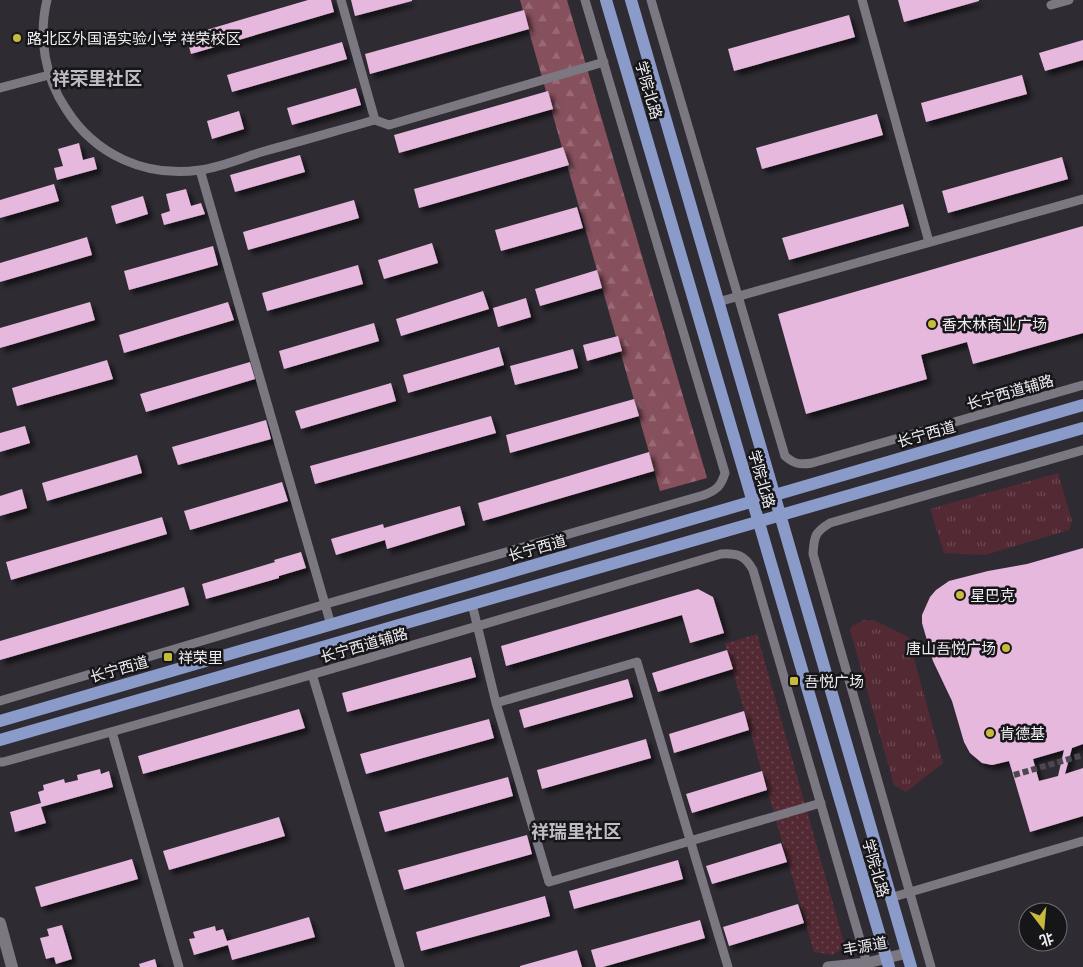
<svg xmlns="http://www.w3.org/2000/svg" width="1083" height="967" font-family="Merriweather,'Noto Sans SC',serif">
<defs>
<pattern id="grass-tufts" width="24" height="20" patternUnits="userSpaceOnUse" patternTransform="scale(1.25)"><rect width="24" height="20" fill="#532a34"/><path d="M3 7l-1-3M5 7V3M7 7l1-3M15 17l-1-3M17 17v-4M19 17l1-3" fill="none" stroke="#6c4952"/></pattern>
<pattern id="forest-firs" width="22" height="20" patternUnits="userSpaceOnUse" patternTransform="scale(1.25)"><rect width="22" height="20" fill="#86505d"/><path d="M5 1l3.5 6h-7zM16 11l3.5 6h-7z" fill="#976a75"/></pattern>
<pattern id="park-dots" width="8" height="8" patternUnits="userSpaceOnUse" patternTransform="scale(1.25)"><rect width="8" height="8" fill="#532a34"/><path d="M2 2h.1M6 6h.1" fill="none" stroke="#6c4952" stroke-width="1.8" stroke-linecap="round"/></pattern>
<filter id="shadow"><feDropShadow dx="4.5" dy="4.5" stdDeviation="2.5" flood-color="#0009"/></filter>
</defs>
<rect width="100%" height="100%" fill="#2e2b33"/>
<!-- grass -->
<path fill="url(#grass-tufts)" d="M1058,473l14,48 -3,9 -84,25 -41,-2 -14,-44z
M864,620h10l34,17 35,126 -37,29 -12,-7 -44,-155 2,-4z"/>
<!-- forest -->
<path fill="url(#forest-firs)" d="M520,0h47l140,478 -47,13z"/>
<!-- park -->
<path fill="url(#park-dots)" d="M757,634l88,312 -12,9 -19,-3 -89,-308z"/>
<!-- building -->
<path fill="#e7b8de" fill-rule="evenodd" filter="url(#shadow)" d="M308,0h23l3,12 -143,42 -5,-18z
M351,0h61v1l-57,15z
M898,0h81v1l-75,21z
M524,10l5,19 -159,45 -5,-20z
M849,15l6,22 -121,34 -6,-22z
M1083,40v20l-38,11 -6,-18z
M342,42l5,17 -115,33 -5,-17z
M1022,75l5,19 -101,28 -5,-19z
M356,88l5,17 -69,20 -5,-17z
M548,91l5,18 -154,44 -5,-18z
M239,111l5,18 -32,10 -5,-18z
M877,114l6,21 -121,34 -6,-21z
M79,143l4,17 11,-3 3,12 -40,11 -3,-12 9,-2 -5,-17z
M563,147l6,18 -150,43 -5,-19z
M300,155l5,17 -70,20 -5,-17z
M1062,157l6,22 -120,34 -6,-22z
M54,184l5,17 -59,17v-18z
M186,189l5,17 10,-3 4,11 -41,11 -3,-11 9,-3 -4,-17z
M143,196l5,18 -32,10 -5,-18z
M354,200l5,18 -111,32 -5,-18z
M903,204l6,22 -120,34 -7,-22z
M577,207l6,21 -82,23 -6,-21z
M1083,226v107l-110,31 -6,-22 -46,13 6,24 -121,35 -28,-100z
M87,237l5,18 -92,27v-19z
M432,243l6,20 -54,16 -6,-19z
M213,246l5,19 -89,25 -5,-19z
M358,265l5,19 -96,27 -5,-18z
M597,270l5,18 -62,18 -5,-17z
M483,291l6,18 -88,27 -5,-17z
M526,298l5,19 -33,10 -5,-19z
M90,302l5,18 -95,28v-20z
M228,302l6,18 -110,33 -5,-18z
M374,323l5,18 -95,28 -5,-18z
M618,336l4,15 -35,10 -4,-16z
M499,347l5,18 -96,28 -5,-18z
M573,349l5,19 -63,17 -5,-19z
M107,360l6,19 -96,27 -5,-18z
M250,362l5,17 -109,33 -6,-18z
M391,383l5,18 -95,28 -6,-18z
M634,399l5,17 -129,37 -4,-18z
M491,416l5,17 -181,51 -5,-18z
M266,420l5,19 -93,26 -6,-18z
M25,426l5,17 -30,9v-19z
M649,452l5,19 -171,50 -5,-18z
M137,455l5,18 -95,28 -5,-18z
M282,482l6,19 -98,29 -6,-19z
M22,489l5,19 -27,8v-20z
M460,506l5,19 -78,24 -2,-9 -49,15 -5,-16 52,-15 1,4z
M162,517l5,17 -156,46 -5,-18z
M1083,548v196l-11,4 -7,26 18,-6v48l-53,16 -21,-71 -17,4 -10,-2 -12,-10 -6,-11 -12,-41 -19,-40 -11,-38v-8l8,-18 6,-7 13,-9 39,-10 39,-7zM1064,750l-6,26 -19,5 -6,-22z
M301,552l5,16 -27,8v2l-73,21 -4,-15 73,-22 -1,-2z
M184,587l5,18 -189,55v-19z
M698,589l15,8 11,36 -34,10 -8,-28 -176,51 -5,-20z
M727,650l6,19 -75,23 -6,-19z
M471,657l5,20 -129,35 -5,-19z
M628,679l5,18 -109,31 -5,-18z
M299,709l6,19 -162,46 -5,-18z
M744,711l5,19 -75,23 -5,-19z
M489,719l5,19 -128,36 -6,-20z
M646,739l5,19 -109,31 -5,-19z
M100,769l1,5 8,-3 4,16 -72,20 5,16 -31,9 -5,-20 31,-9 -3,-11 6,-2 -1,-5 21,-6 1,4 13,-3 -1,-5z
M762,771l5,19 -75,23 -6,-19z
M508,777l5,19 -128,36 -6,-20z
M279,817l6,19 -116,34 -6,-19z
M527,835l5,19 -128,36 -6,-20z
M781,843l6,19 -75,22 -6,-18z
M132,859l6,20 -97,28 -6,-20z
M678,860l5,19 -109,30 -5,-18z
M545,896l5,20 -129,35 -5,-19z
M798,904l6,19 -75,23 -6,-19z
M309,917l6,20 -83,23 -4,-15 -34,10 -5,-16 6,-1 -2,-6 22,-6 1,5 7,-2 4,12z
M700,920l5,18 -102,29h-7l-5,-17z
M62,925l10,34 -16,5 -2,-7 -8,2 -6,-21 9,-2 -2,-7z
M577,950l5,17h-62v-1z
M155,959l2,8h-17l-1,-3z"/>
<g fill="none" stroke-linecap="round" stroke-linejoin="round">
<!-- pedestrian-tunnel -->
<path stroke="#4b4850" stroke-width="6" stroke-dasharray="6 3" stroke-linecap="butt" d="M1014,775l69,-20"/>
<!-- minor -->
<path stroke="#7b7882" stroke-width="9" d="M47,0c-9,37 -2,78 19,109 29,46 80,69 134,61 22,-3 44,-13 65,-19 37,-10 74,-21 110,-31l-34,-120
M651,0l134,456c9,8 15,9 27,7l271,-78
M862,0l67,242
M1051,5l18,-5
M0,88l49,-13
M375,120l14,5 215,-63
M200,170l131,455
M718,302l365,-103
M472,604l24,99 53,179 272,-79
M312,674l88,293
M0,701l326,-97 378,-109c13,-5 17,-9 21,-22l-140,-473
M496,703l141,-41 91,305
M112,732l67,235
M0,762h3c240,-66 479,-137 718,-208 16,-1 24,1 32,16l115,397
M890,898l193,-57
M931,967l-118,-413c1,-18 2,-22 17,-31l253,-73"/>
<!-- tertiary -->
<path stroke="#7b7882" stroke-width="11" d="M828,967l39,-4 40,-10"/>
<!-- secondary -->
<path stroke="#7b7882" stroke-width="12" d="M0,923l12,44"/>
<!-- primary -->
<path stroke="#8b9bc9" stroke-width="12" d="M606,0l283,967
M631,0l280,967
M0,721l1083,-316
M0,740l1083,-312"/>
</g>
<!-- markers -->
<g fill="#c8bb3b" stroke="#161518" stroke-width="2">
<circle cx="17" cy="38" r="5"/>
<circle cx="932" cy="324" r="5"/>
<circle cx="960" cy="595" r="5"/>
<circle cx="1006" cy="648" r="5"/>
<rect x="163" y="652" width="10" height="10" rx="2.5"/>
<rect x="789" y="676" width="10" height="10" rx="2.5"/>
<circle cx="990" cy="733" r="5"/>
</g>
<g text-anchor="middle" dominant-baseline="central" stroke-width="5" stroke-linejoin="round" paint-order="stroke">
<!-- poi labels -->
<g font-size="15" fill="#f0eef3" stroke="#161518" text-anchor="start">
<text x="27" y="38">路北区外国语实验小学 祥荣校区</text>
<text x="942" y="324">香木林商业广场</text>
<text x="970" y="595">星巴克</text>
<text x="996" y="648" text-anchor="end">唐山吾悦广场</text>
<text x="178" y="657">祥荣里</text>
<text x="804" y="681">吾悦广场</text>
<text x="1000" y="733">肯德基</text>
</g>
<!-- street labels -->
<g font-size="15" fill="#f0eef3" stroke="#161518">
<text transform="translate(649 90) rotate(74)">学院北路</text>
<text transform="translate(1010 392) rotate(-16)">长宁西道辅路</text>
<text transform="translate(926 434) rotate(-16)">长宁西道</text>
<text transform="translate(762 479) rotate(74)">学院北路</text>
<text transform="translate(537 548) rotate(-16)">长宁西道</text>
<text transform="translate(364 645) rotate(-16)">长宁西道辅路</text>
<text transform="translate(119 669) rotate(-16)">长宁西道</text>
<text transform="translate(876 868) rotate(74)">学院北路</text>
<text transform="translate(865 946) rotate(-10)">丰源道</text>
</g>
<!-- quarter labels -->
<g font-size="18" font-weight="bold" fill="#bfbcc6" stroke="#161518">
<text x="97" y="78">祥荣里社区</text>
<text x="576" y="831">祥瑞里社区</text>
</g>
</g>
<!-- north arrow -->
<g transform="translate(1043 927) rotate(164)"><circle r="24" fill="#161518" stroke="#6d6c70"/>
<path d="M0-4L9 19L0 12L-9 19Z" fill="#c8bb3b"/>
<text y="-8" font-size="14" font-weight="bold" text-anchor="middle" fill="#f0eef3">北</text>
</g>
</svg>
